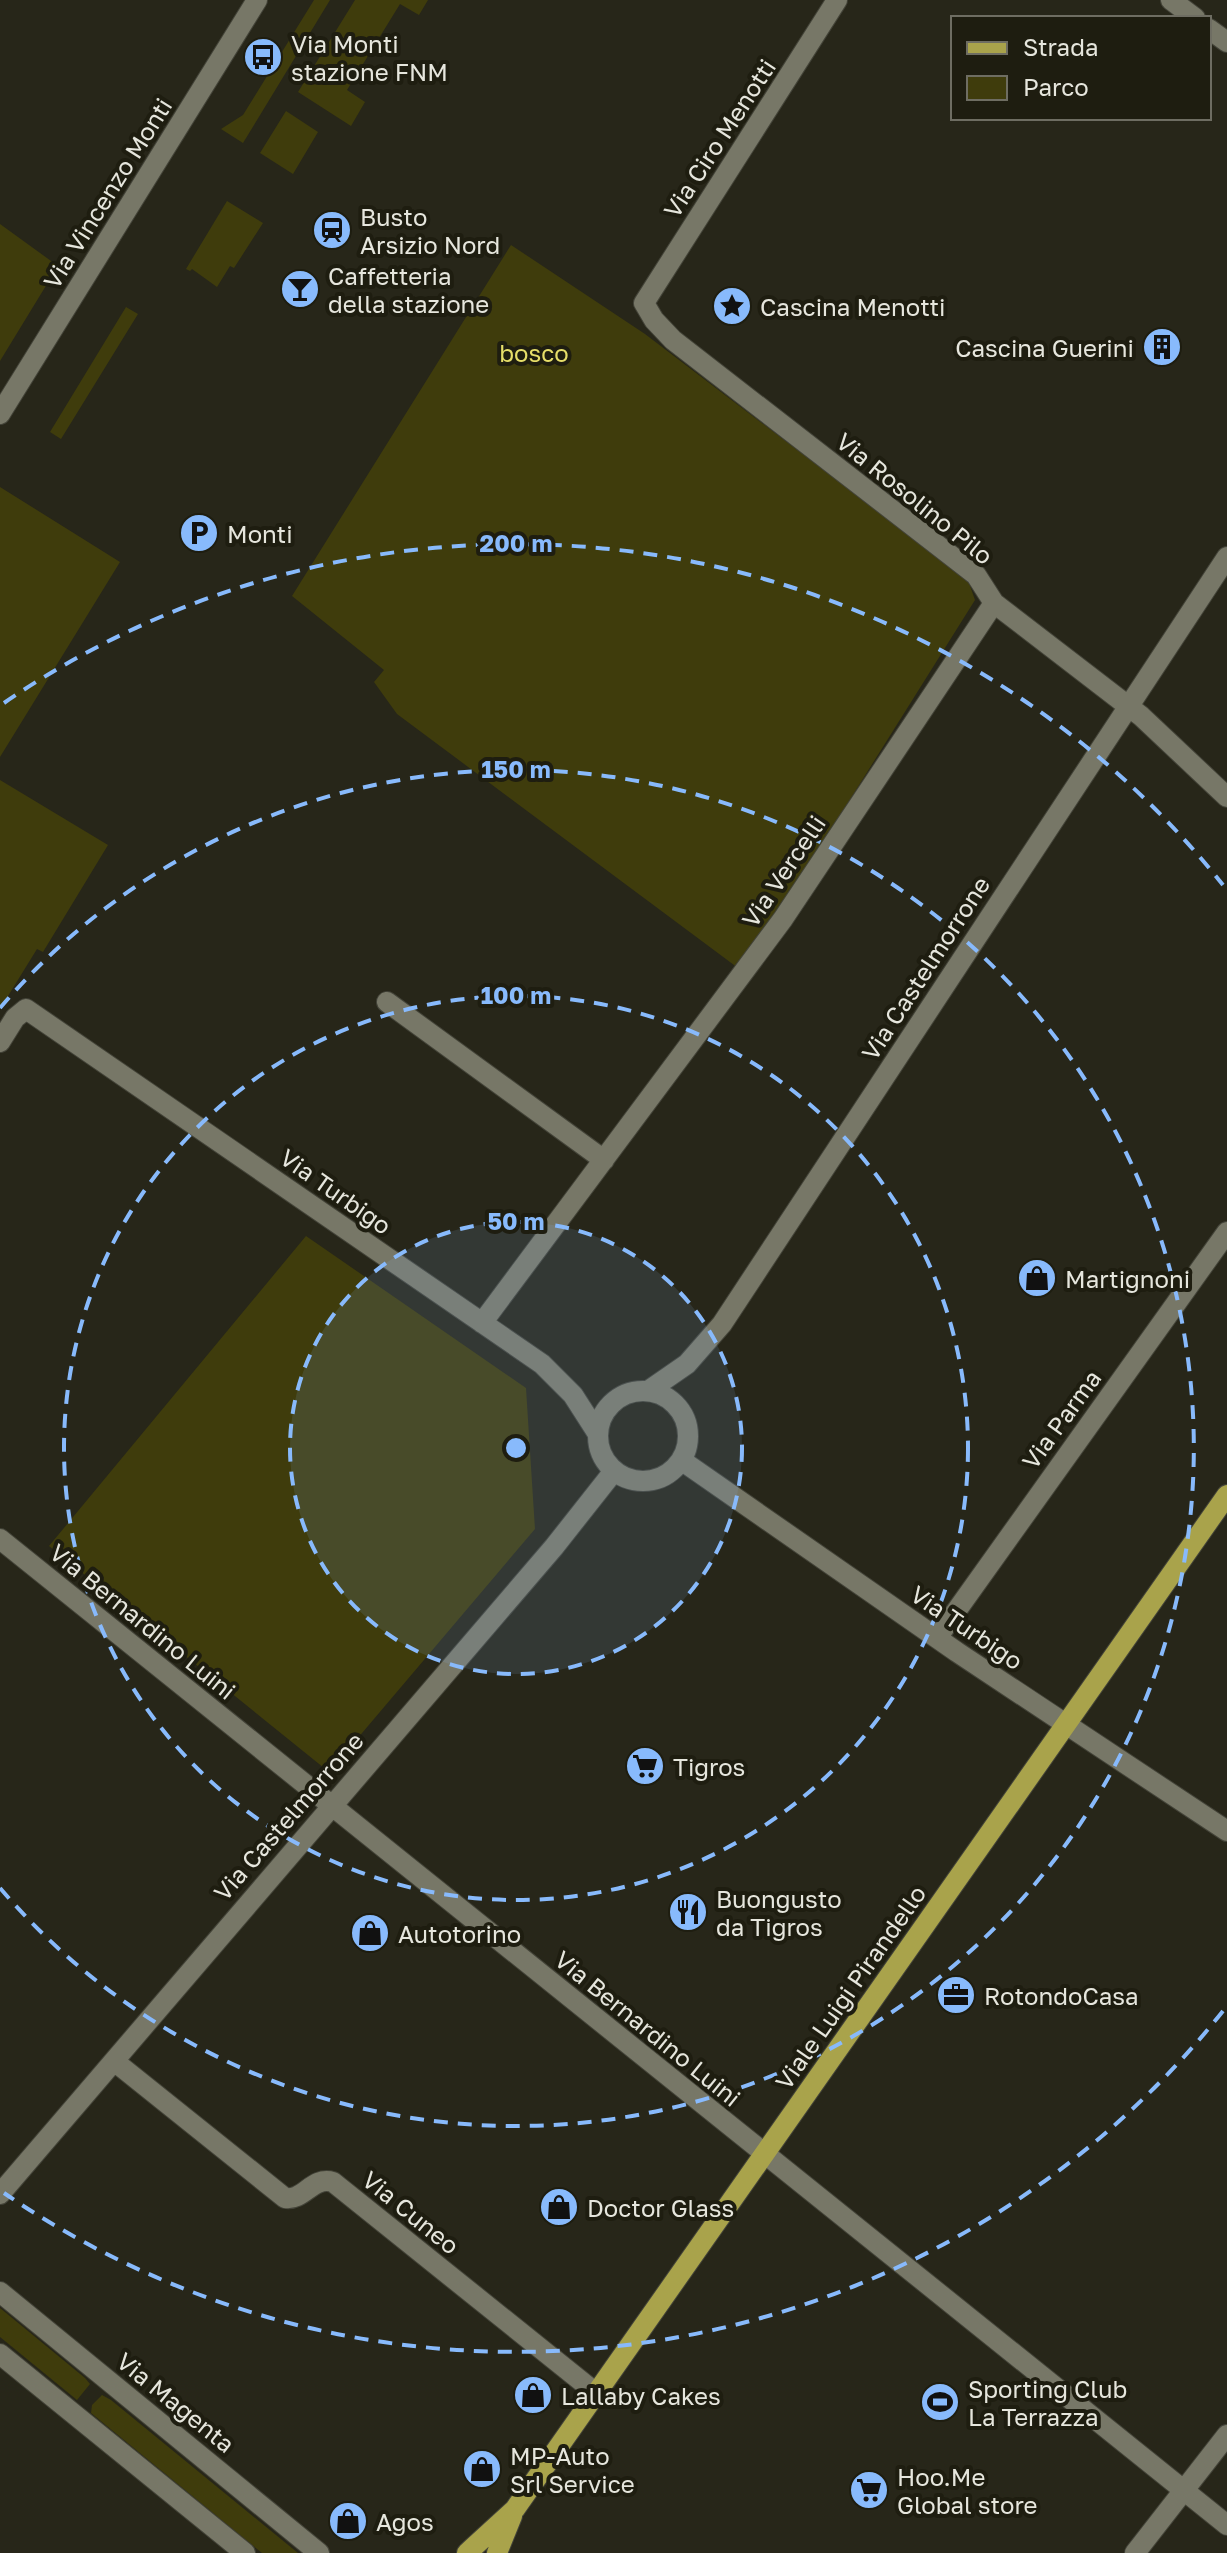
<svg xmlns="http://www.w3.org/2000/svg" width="1227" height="2553" font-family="'Golos Text',sans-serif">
<rect width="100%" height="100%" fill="#272619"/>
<!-- green -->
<path fill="#3f3c0c" d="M314,0h16l-87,143 -22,-14 22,-14z
M355,0h73l-9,15 -19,-11 -53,86 18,12 -14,24 -53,-34z
M286,111l32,21 -25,42 -33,-21z
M227,201l36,22 -29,45 -4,-2 -13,21 -25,-18 -2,2 -4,-2z
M0,224l58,42 -58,95z
M511,245l134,89 323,246 7,20 -136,217 -101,151 -341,-254 -23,-32 10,-12 -92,-74z
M126,307l12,7 -77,125 -11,-7z
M0,487l120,75 -120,195z
M0,780l108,65 -65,107 -6,-3 -37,60z
M306,1236l220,152 9,141 -206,243 -280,-226z
M0,2308l85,70 5,6 -13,16 -77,-63z
M102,2395l9,5 187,153h-36l-171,-140 1,-8z"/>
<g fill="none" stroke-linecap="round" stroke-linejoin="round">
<defs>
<path id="minor" d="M837,0l-193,303 10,17 19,20 303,235 18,28 147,113 86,81
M1171,0l24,18
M1209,29l18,13
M0,414l257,-414
M387,1002l217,158
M0,1042l15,-24 11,-9 516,355 31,31 25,39
M482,1323l301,-404 211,-316
M648,1391l39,-27 35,-40 505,-767
M598 1436a45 45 0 1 1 90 0a45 45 0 1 1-90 0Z
M681,1460l276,192 270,179
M0,1539l1227,986
M937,1638l290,-406
M114,2061l171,137c19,3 27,-22 48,-16l263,211
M0,2194l554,-647 60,-76
M0,2292l319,261
M0,2354l245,199
M1135,2553l92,-118"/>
<path id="major" d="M467,2553l48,-44 712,-1014
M497,2553l15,-37"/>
</defs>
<!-- minor casing -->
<use href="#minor" stroke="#434338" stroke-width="22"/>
<!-- major casing -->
<use href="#major" stroke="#434338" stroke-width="22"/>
<!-- minor -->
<use href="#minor" stroke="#777767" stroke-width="20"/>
<!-- major -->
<use href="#major" stroke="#a9a34b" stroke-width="20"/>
</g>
<!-- distance rings -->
<circle cx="516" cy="1448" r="226" fill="#88bafc" fill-opacity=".12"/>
<g fill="none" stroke="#88bafc" stroke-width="4" stroke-dasharray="14 10">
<circle cx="516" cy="1448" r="226"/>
<circle cx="516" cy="1448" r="452"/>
<path d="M0 1008A678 678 0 1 1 0 1888"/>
<path d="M1223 2011A904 904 0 0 1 4 2193M4 703A904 904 0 0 1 1223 885"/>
</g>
<!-- icons -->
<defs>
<symbol id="bus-disc" viewBox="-11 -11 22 22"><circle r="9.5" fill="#88bafc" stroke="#1e1d10"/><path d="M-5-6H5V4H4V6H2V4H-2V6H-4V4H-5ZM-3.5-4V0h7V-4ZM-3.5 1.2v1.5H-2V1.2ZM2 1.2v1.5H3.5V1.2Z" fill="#111"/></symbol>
<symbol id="station-disc" viewBox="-11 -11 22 22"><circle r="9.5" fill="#88bafc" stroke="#1e1d10"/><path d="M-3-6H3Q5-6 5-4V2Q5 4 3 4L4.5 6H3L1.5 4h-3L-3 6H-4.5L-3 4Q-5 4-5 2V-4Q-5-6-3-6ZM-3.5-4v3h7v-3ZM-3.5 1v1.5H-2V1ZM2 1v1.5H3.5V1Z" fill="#111"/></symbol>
<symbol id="bar-disc" viewBox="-11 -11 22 22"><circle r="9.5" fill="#88bafc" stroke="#1e1d10"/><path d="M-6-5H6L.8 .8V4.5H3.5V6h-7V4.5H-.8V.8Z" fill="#111"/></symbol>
<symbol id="sight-disc" viewBox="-11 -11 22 22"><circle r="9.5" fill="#88bafc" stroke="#1e1d10"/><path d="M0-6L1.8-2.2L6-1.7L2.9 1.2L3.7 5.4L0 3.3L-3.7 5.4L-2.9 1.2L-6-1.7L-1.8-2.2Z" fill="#111"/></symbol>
<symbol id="building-disc" viewBox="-11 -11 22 22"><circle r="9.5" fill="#88bafc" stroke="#1e1d10"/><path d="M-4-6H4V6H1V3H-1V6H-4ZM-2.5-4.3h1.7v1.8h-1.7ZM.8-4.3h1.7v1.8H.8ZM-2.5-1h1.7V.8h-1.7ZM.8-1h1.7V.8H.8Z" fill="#111"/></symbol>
<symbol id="parking-disc" viewBox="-11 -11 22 22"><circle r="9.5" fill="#88bafc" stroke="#1e1d10"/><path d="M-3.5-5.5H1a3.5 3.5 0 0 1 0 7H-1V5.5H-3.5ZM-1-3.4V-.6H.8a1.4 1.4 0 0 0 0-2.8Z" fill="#111"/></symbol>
<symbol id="shop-disc" viewBox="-11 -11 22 22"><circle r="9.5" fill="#88bafc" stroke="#1e1d10"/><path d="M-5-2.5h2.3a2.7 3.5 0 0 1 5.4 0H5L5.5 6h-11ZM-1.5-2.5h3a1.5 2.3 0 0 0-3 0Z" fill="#111"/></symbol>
<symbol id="supermarket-disc" viewBox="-11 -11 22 22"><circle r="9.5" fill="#88bafc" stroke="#1e1d10"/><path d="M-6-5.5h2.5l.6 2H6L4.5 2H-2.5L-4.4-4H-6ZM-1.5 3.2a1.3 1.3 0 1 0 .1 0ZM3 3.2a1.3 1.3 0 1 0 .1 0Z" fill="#111"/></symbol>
<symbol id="restaurant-disc" viewBox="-11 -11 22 22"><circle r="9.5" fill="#88bafc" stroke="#1e1d10"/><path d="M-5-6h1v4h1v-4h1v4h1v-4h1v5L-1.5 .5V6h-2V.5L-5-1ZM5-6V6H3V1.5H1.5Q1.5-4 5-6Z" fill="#111"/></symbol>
<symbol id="office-disc" viewBox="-11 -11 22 22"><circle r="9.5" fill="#88bafc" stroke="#1e1d10"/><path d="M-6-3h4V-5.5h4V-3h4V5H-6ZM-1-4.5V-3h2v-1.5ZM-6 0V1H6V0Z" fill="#111"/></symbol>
<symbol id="stadium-disc" viewBox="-11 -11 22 22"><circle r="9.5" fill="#88bafc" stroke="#1e1d10"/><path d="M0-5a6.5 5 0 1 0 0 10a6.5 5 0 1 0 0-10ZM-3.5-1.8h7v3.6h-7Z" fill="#111"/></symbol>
</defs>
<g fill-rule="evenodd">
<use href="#bus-disc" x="241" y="35" width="44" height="44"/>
<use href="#station-disc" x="310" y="208" width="44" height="44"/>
<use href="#bar-disc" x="278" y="267" width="44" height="44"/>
<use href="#sight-disc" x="710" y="284" width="44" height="44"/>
<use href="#building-disc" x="1140" y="325" width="44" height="44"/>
<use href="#parking-disc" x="177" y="511" width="44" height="44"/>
<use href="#shop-disc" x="1015" y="1256" width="44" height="44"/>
<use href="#supermarket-disc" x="623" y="1744" width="44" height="44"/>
<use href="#restaurant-disc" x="666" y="1890" width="44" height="44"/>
<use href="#shop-disc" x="348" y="1911" width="44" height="44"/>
<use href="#office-disc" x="934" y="1973" width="44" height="44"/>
<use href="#shop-disc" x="537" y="2185" width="44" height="44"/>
<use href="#shop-disc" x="511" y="2373" width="44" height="44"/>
<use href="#stadium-disc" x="918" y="2380" width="44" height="44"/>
<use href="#shop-disc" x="460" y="2447" width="44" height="44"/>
<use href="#supermarket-disc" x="847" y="2468" width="44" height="44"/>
<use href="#shop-disc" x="326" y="2499" width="44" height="44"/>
</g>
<g text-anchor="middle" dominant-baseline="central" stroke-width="8" stroke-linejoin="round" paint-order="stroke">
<!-- poi labels -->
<g font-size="24" fill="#e6e6dd" stroke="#1e1d10" text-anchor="start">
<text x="291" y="43">Via Monti<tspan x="291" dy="28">stazione FNM</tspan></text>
<text x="360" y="216">Busto<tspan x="360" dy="28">Arsizio Nord</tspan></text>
<text x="328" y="275">Caffetteria<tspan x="328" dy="28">della stazione</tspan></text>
<text x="760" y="306">Cascina Menotti</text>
<text x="1134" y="347" text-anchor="end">Cascina Guerini</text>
<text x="227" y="533">Monti</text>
<text x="1065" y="1278">Martignoni</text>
<text x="673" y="1766">Tigros</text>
<text x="716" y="1898">Buongusto<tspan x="716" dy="28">da Tigros</tspan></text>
<text x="398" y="1933">Autotorino</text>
<text x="984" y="1995">RotondoCasa</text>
<text x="587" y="2207">Doctor Glass</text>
<text x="968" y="2388">Sporting Club<tspan x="968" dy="28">La Terrazza</tspan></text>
<text x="561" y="2395">Lallaby Cakes</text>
<text x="510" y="2455">MP-Auto<tspan x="510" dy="28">Srl Service</tspan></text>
<text x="897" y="2476">Hoo.Me<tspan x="897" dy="28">Global store</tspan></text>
<text x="376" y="2521">Agos</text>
</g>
<!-- street labels -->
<g font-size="24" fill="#e6e6dd" stroke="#1e1d10">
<text transform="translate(719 138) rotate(-57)">Via Ciro Menotti</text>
<text transform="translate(107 193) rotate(-58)">Via Vincenzo Monti</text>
<text transform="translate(915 498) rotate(39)">Via Rosolino Pilo</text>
<text transform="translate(783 871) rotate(-56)">Via Vercelli</text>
<text transform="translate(925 968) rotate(-57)">Via Castelmorrone</text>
<text transform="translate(336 1191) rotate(35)">Via Turbigo</text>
<text transform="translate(1061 1419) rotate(-54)">Via Parma</text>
<text transform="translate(143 1621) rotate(39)">Via Bernardino Luini</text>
<text transform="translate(967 1627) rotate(34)">Via Turbigo</text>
<text transform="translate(288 1816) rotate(-49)">Via Castelmorrone</text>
<text transform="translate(850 1987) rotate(-55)">Viale Luigi Pirandello</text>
<text transform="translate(648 2028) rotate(39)">Via Bernardino Luini</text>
<text transform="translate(411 2212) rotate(39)">Via Cuneo</text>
<text transform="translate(176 2402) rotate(39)">Via Magenta</text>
</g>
<!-- park labels -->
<g font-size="24" fill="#e6de69" stroke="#1e1d10">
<text x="534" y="352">bosco</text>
</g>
</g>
<circle cx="516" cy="1448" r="12" fill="#88bafc" stroke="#1e1d10" stroke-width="4"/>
<g font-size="24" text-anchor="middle" font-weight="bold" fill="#88bafc" stroke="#1e1d10" stroke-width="8" stroke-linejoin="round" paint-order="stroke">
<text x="516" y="552">200 m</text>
<text x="516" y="778">150 m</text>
<text x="516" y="1004">100 m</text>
<text x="516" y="1230">50 m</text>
</g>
<!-- legend -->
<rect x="951" y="16" width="260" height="104" fill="#1e1d10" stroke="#6e6d62" stroke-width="2"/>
<rect x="967" y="42" width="40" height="12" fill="#a9a34b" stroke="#6e6d62" stroke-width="2"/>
<text x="1023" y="56" font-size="24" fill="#e6e6dd">Strada</text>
<rect x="967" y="76" width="40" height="24" fill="#3f3c0c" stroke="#6e6d62" stroke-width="2"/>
<text x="1023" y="96" font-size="24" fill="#e6e6dd">Parco</text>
</svg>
